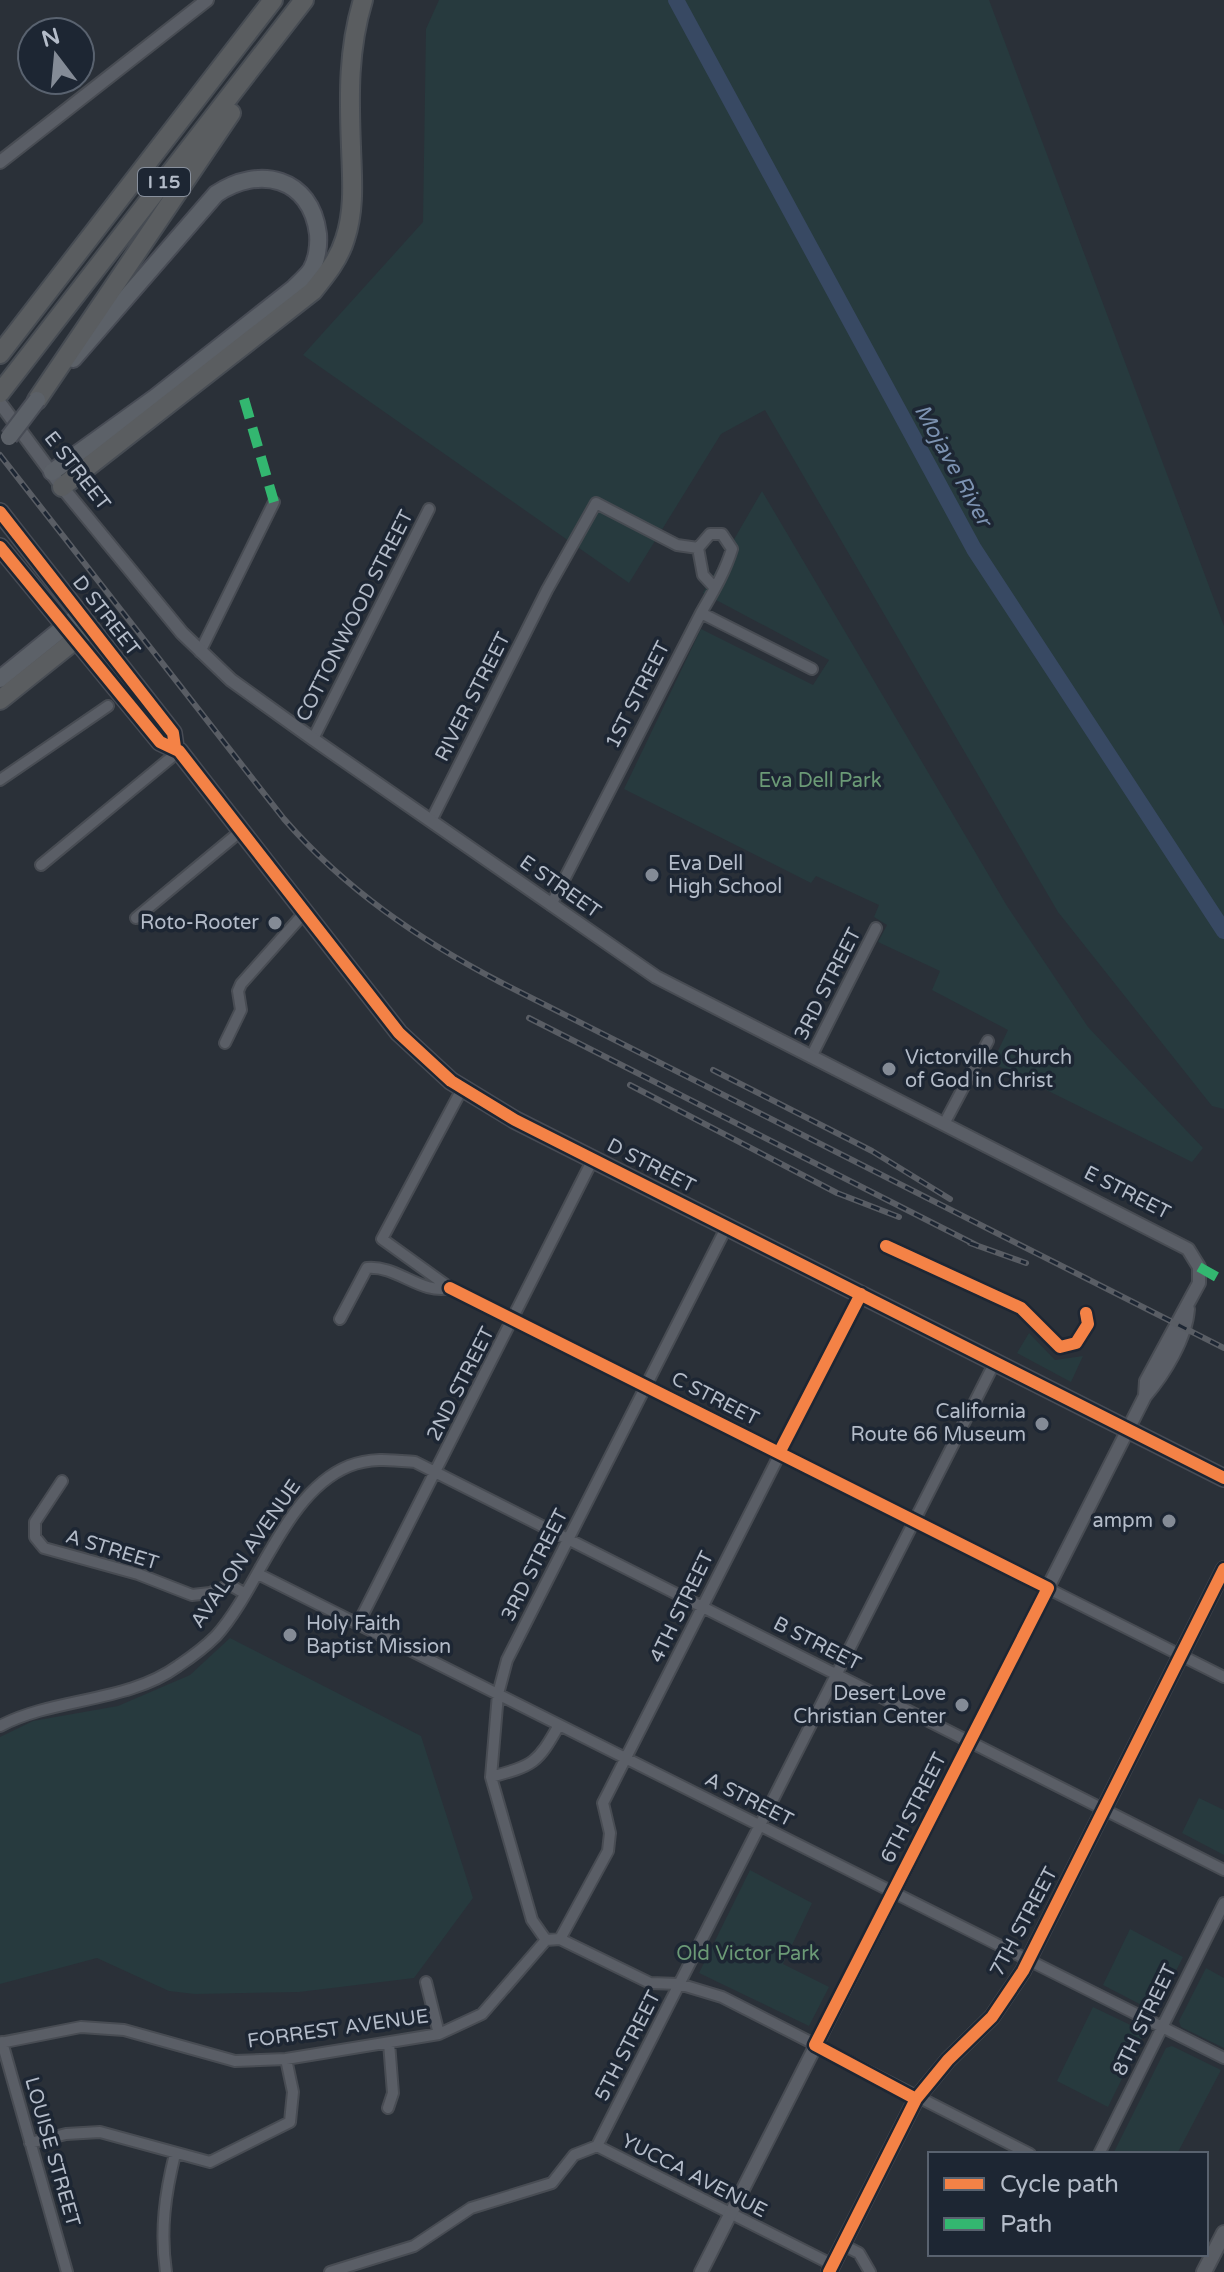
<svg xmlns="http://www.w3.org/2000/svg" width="1224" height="2272" font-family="'Varela Round',sans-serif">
<rect width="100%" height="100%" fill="#2a3038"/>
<!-- green -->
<path fill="#273a3e" d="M439,0h550l235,626v483l-12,-3 -154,-194 -293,-502 -44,24 -92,149 -326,-228 120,-133 3,-193z
M762,491l245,415 81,121 115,121 -11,14 -200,-99 16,-33 -76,-40 8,-19 -62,-29 9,-17 -13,-8 5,-12 -63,-29 -5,7 -187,-94 77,-160 112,56 16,-25 -126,-67z
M1029,1333l26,27 28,-4 -12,26 -54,-29z
M230,1638l191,98 52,162 -59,80 -115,14 -104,2 -26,-3 -72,-33 -97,26v-247l33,-16 85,-15 72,-31z
M1199,1798l25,12v45l-42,-22z
M750,1870l62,33 -29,61 46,23 -20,39 -110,-53z
M1130,1929l53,28 -28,55 -52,-27z
M1206,1968l18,10v70l-43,-21 -2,-6z
M1093,2007l52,25 -37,75 -51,-26z
M1172,2046l49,24 -44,84h-64l53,-106z"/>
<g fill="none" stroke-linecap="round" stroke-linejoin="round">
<!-- river -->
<path stroke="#384963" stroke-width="16" d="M676,0l298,549 250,382"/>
<defs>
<path id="minor" d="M701,613c12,-21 24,-41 31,-64l-10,-15h-12l-12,14 5,27 12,13
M200,652l74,-150
M313,739l116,-230
M0,780l108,-74
M431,821l116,-231 49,-87 81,42 21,3
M41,865l138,-114
M551,905l150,-292 111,56
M136,918l106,-88
M225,1043l16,-33 -3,-19 3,-7 64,-72
M811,1057l65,-129
M462,1089l-80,150 68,49 774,389
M944,1124l44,-83
M340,1319l27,-51c30,-3 54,27 83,20
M62,1481l-27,41v15l9,11 94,26 54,21 18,-2 20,-8 14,8
M258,1574l966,484
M358,1624l235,-465
M0,1726c55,-29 127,-23 178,-60 12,-8 27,-19 38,-30 44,-49 69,-144 133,-170 22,-9 44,-6 66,-4l809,408
M491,1777c43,-12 46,-13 68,-52
M560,1939l48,-88 2,-18 -7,-30 258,-509
M546,1940l-14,-20 -41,-143 7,-83 9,-34 220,-434
M426,1982l13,52
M2,2042l65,230
M0,2043l81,-16 43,3 111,31 51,-2 153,-25 43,-20 64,-74 14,-1 90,44 29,1 43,13 308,157
M388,2108l5,-15 -4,-50
M30,2143l36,-9 34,-2 110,30 80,-40 3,-30 -7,-33
M597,2146l398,-784
M1099,2154l125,-251
M841,2244l18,9 11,19
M166,2272c-6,-41 -1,-78 9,-118
M330,2272l84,-26 57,-38 81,-25 22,-28 23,-9 234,118"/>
<path id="tertiary" d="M0,162l207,-162
M0,403l62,84 120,146 49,47 82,59 343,238 532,272 11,18v16l-53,98 -1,15
M701,2272l444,-876c19,-22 41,-58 43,-87"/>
<path id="secondary" d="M829,2272l87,-173 32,-39 44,-43 31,-46 201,-402
M1204,2272l20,-39"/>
<path id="primary" d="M52,472l104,-75 138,-109c6,-6 13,-12 17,-18 6,-10 8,-25 7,-36 -7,-57 -59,-69 -102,-40l-143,165
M0,512l173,221 2,14
M0,547l160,195 19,9 220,282 52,48 64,39 709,358
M0,679l74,-60"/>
<path id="motorway" d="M0,354l273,-354
M0,393l304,-393
M37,400l194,-287
M62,487l251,-196c13,-16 26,-32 32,-52 10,-30 7,-61 6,-92 -2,-51 -3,-98 12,-147
M0,700l90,-72"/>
</defs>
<!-- minor casing -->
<use href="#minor" stroke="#484c53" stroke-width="14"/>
<!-- tertiary casing -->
<use href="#tertiary" stroke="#484c53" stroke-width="16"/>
<!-- secondary casing -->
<use href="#secondary" stroke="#484c53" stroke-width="18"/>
<!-- primary casing -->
<use href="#primary" stroke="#484c55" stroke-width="20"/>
<!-- motorway casing -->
<use href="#motorway" stroke="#474c53" stroke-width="22"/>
<!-- minor -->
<use href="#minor" stroke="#5a5e66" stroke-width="10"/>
<!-- tertiary -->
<use href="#tertiary" stroke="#5a5e66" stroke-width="12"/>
<!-- secondary -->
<use href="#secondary" stroke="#595d64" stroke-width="14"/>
<!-- primary -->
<use href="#primary" stroke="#5c6168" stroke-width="16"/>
<!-- motorway -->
<use href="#motorway" stroke="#5a5d60" stroke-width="18"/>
<defs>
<path id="rail" d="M0,455l284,364c61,70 134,120 216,163l724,366
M529,1018l449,228
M713,1070l159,81 78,48
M630,1085l207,108 62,24
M970,1243l56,20"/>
</defs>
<!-- rail casing -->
<use href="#rail" stroke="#595d64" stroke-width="6"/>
<!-- rail -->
<use href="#rail" stroke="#1d2633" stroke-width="3" stroke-dasharray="9" stroke-linecap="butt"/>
<defs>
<path id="primary-bridge" d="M9,437l28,-37"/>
</defs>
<!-- primary-bridge casing -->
<use href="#primary-bridge" stroke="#484c55" stroke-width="20" stroke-linecap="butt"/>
<!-- primary-bridge -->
<use href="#primary-bridge" stroke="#5c6168" stroke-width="16"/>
<!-- quiet -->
<path stroke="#33b770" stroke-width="10" stroke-dasharray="20 10" stroke-linecap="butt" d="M244,399l30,103
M1199,1267l25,14"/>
<defs>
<path id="cycleway" d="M0,512l173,221 2,14
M0,547l160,195 19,9 220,282 52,48 64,39 709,358
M886,1246l135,62 39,39 16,-4 12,-19 -2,-11
M450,1288l598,300 -233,457 101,54
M779,1453l82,-159
M829,2272l87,-173 32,-39 44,-43 31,-46 201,-402"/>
</defs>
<!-- cycleway casing -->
<use href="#cycleway" stroke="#1d2633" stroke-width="17"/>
<!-- cycleway -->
<use href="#cycleway" stroke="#f48246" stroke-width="12"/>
</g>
<!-- markers -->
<g fill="#848b96" stroke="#1d2633" stroke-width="3">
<circle cx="652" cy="875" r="8"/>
<circle cx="275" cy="923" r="8"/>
<circle cx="889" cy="1069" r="8"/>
<circle cx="1042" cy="1424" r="8"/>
<circle cx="1169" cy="1521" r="8"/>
<circle cx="290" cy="1635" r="8"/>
<circle cx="962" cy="1705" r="8"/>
</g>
<g text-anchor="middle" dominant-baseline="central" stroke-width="7" stroke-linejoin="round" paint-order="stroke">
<!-- shield labels -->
<rect fill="#1d2633" stroke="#878f9c" stroke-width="2" x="138" y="168" width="52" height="28" rx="6"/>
<g font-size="18" font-weight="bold" fill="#b4bcc9">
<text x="164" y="182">I 15</text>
</g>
<!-- street labels -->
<g font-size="20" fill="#b4bcc9" stroke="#1d2633">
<text transform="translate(77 471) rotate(52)">E STREET</text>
<text transform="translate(106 616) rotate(52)">D STREET</text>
<text transform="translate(355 616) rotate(-63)">COTTONWOOD STREET</text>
<text transform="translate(638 695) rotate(-63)">1ST STREET</text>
<text transform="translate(473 697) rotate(-63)">RIVER STREET</text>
<text transform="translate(560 887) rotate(35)">E STREET</text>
<text transform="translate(828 984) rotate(-63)">3RD STREET</text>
<text transform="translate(651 1166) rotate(27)">D STREET</text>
<text transform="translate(1127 1193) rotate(27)">E STREET</text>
<text transform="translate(461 1384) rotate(-63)">2ND STREET</text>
<text transform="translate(715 1399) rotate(27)">C STREET</text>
<text transform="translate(112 1550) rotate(17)">A STREET</text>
<text transform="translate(246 1554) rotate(-55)">AVALON AVENUE</text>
<text transform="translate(535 1565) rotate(-63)">3RD STREET</text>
<text transform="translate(682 1607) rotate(-64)">4TH STREET</text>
<text transform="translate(817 1644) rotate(27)">B STREET</text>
<text transform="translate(749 1800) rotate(27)">A STREET</text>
<text transform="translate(914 1808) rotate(-63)">6TH STREET</text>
<text transform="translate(1024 1922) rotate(-62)">7TH STREET</text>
<text transform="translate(1145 2020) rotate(-64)">8TH STREET</text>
<text transform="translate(338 2029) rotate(-8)">FORREST AVENUE</text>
<text transform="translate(628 2046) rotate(-63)">5TH STREET</text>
<text transform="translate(52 2152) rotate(74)">LOUISE STREET</text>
<text transform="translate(694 2176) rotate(27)">YUCCA AVENUE</text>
</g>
<!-- park labels -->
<g font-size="20" fill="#6b9a76" stroke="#1d2633">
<text x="820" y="781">Eva Dell Park</text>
<text x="748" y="1954">Old Victor Park</text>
</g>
<!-- poi labels -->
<g font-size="20" fill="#b4bcc9" stroke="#1d2633" text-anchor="end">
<text x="668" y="864" text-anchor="start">Eva Dell<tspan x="668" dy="23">High School</tspan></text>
<text x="259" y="923">Roto-Rooter</text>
<text x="905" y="1058" text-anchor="start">Victorville Church<tspan x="905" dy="23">of God in Christ</tspan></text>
<text x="1026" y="1412">California<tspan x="1026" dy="23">Route 66 Museum</tspan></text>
<text x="1153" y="1521">ampm</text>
<text x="306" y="1624" text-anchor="start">Holy Faith<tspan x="306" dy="23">Baptist Mission</tspan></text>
<text x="946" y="1694">Desert Love<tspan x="946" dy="23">Christian Center</tspan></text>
</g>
<!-- water labels -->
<g font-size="22" font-style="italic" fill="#7c92b1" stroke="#1d2633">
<text transform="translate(953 465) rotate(61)">Mojave River</text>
</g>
</g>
<!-- legend -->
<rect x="928" y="2152" width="280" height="104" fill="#1d2633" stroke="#59626f" stroke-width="2"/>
<rect x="944" y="2178" width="40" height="12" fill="#f48246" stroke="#59626f" stroke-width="2"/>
<text x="1000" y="2192" font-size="24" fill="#b4bcc9">Cycle path</text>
<rect x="944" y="2218" width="40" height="12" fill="#33b770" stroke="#59626f" stroke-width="2"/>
<text x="1000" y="2232" font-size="24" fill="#b4bcc9">Path</text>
<!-- north arrow -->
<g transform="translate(56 56) rotate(344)"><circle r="38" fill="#1d2633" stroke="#59626f" stroke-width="2"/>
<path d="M0-6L14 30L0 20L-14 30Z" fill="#848b96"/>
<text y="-12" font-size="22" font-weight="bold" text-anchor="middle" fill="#b4bcc9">N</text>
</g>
</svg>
